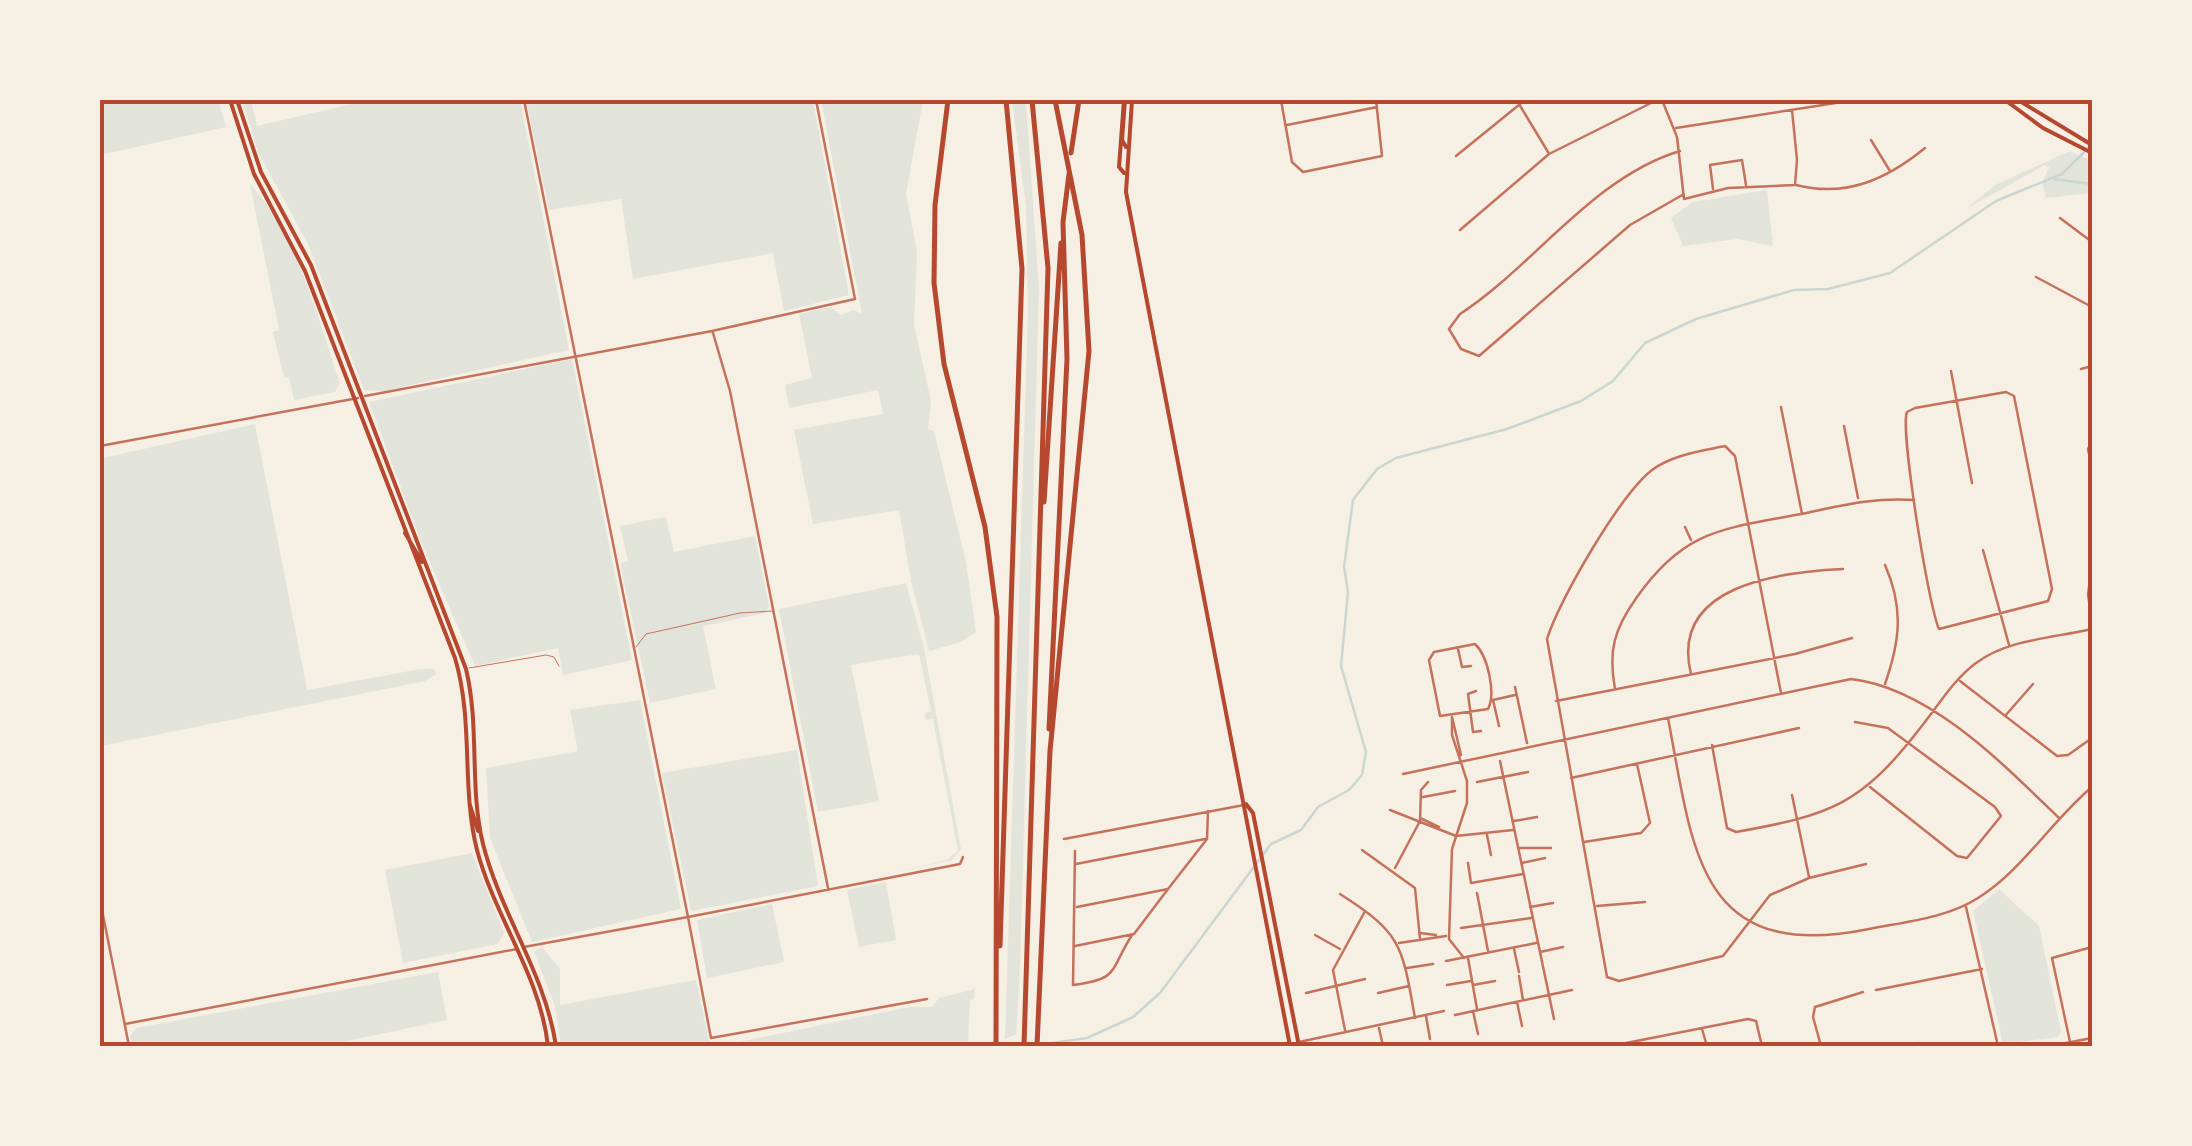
<svg xmlns="http://www.w3.org/2000/svg" width="2192" height="1146" font-family="'Varela Round',sans-serif">
<rect width="100%" height="100%" fill="#f6efe4"/>
<!-- green -->
<path fill="#e2e4dc" d="M100,100h118l8,27 -126,28z
M242,100h9l6,26 112,-26h151l49,250 -185,41 -20,-1 -56,-146 -50,-92z
M526,100h287l36,195 -65,16 -11,-58 -140,26 -12,-80 -72,11z
M821,100h102l-17,94 11,57 -3,73 17,77 -3,28 6,2 32,131 10,70 -15,10 -32,9 -18,-70 -12,-71 -86,14 -19,-94 89,-16 -5,-24 -89,18 -4,-23 27,-7 -13,-64 32,-7 10,8 13,-5 8,4z
M1012,100h13l2,18 12,170 -19,682 -4,64 -11,5 23,-727 -2,-106z
M2070,151l22,10v32l-46,5 -4,-16 7,-15 -4,-2 -79,44 29,-24z
M250,184c47,50 68,135 90,199l-5,9 -41,8 -5,-23 -5,1 -11,-46 6,-2z
M1767,190l6,56 -36,-7 -54,7 -12,-28 22,-16z
M572,359l60,301 -69,15 -5,-27 -83,18 -53,-122 -53,-142z
M255,424l52,266 113,-21h15l1,5 -11,7 -325,65 3,-288z
M666,517l8,35 81,-16 14,70 -4,7 -62,13 13,63 -66,14 -30,-140 8,-2 -8,-35z
M906,583l18,65 37,201 -9,11 -59,13 54,-13 11,-9 -25,-132 -7,1 -1,-7 6,-2 -12,-57 -68,11 28,136 -61,11 -39,-203z
M640,700l41,209 -149,33 -42,-104 -4,-70 92,-17 -8,-41z
M797,750l21,136 -127,25 -29,-138z
M472,853l32,80 -6,11 -95,19 -18,-93z
M886,882l10,58 -37,7 -12,-57z
M1999,889l40,37 22,106 -3,5 -55,7 -30,-133z
M772,904l12,58 -77,16 -10,-58z
M542,947l18,22v36l136,-25 14,66h-149l-6,-40 -21,-54z
M438,972l9,48 -124,26h-190l-3,-9 6,-9z
M975,989l-1,10 -4,1 -2,46h-249l190,-39h23l7,-9z"/>
<g fill="none" stroke-linecap="round" stroke-linejoin="round">
<!-- stream -->
<path stroke="#c9d6d2" stroke-width="2.5" d="M2091,126l1,8
M2054,179l38,5
M1039,1045l48,-7 46,-21 27,-24 111,-149 30,-14 17,-23 31,-17 13,-15 4,-23 -25,-86 7,-74 -4,-25 9,-67 24,-31 19,-11 111,-29 74,-28 32,-20 32,-38 51,-24 98,-29 34,-1 62,-16 106,-72 66,-27 29,-29"/>
<!-- service -->
<path stroke="#c5725c" stroke-width="1" d="M636,647l10,-13 94,-21 32,-2
M469,668l77,-13 8,2 5,9"/>
<!-- minor -->
<path stroke="#c5725c" stroke-width="2.5" d="M1281,100l11,62 11,10 79,-16 -6,-56
M1662,100l15,37 7,62 44,-11 67,-3 2,-25 -5,-50
M1519,104l29,48
M1287,125l90,-18
M1676,128l179,-28
M1871,140l19,31
M1680,151c-87,26 -146,115 -220,163l-11,15 12,20 18,7 151,-131 54,-31
M1456,156l69,-56
M1796,185c50,13 91,-6 129,-37
M1713,189l-3,-24 32,-5 4,25
M2060,218l32,24
M1460,230l89,-76 108,-54
M2036,277l56,30
M713,333l17,58 98,497
M2081,369l11,-3
M1951,371l21,112
M2006,392l8,4 38,193 -4,12 -109,28c-11,-25 -39,-200 -32,-217l8,-4z
M365,396l347,-65 143,-32 -39,-199
M1781,407l21,107
M1844,426l14,72
M2092,440l-4,9 4,19
M1685,527l6,13
M1983,550l26,95
M2092,567l-4,27 4,29
M1475,644c13,12 21,50 13,65l-48,7 -11,-56 5,-8z
M1458,649l4,18 9,-1
M1691,674c-22,-89 89,-102 152,-105
M1960,681l97,75 11,-1 24,-17
M1885,684c15,-43 19,-76 0,-119
M1515,687l12,56
M1615,689c-7,-38 -1,-60 22,-92 48,-68 86,-68 164,-83 39,-8 73,-17 113,-14
M1476,691l-8,3 5,38 8,-1
M1781,693l-46,-237 -10,-10c-24,5 -53,9 -73,24 -32,25 -93,130 -105,169l60,338 12,4 104,-25 47,-61 39,-17 57,-14
M1556,701l239,-47 57,-16
M2005,716l28,-32
M1668,718c25,131 29,246 201,211 35,-7 78,-11 109,-31 44,-27 74,-78 114,-111
M1855,722l33,6 107,79 6,9 -34,42 -10,-2 -87,-69
M1499,726l-6,-26 22,-5
M1712,745l15,83 9,4c95,-17 125,-27 185,-105 17,-21 32,-47 55,-64 32,-24 78,-25 116,-34
M1461,755l-9,-38v18l15,46v22l-15,46 -3,90 15,19
M1500,761l54,258
M1403,774l448,-95c79,9 153,86 208,139
M1571,778l228,-50
M1477,782l51,-10
M1792,795l17,82
M1423,797l32,-6
M1390,810l66,26 57,-6
M1420,818l19,9
M1514,821l23,-4
M1487,835l4,20
M1064,839l180,-34
M1584,842l57,-9 9,-10 -13,-59
M1520,848h31
M1362,850l53,38 5,51
M1075,851l-2,134c47,-6 36,-14 59,-50
M1468,863l3,20 52,-9
M1522,863l23,-5
M1076,864l129,-25
M1395,868l25,-47 1,-31 7,-8
M1477,893l11,58
M1340,894c63,40 62,52 75,124
M1597,906l48,-4
M1077,907l91,-18 39,-50 1,-28
M1530,907l23,-4
M1966,907l32,139
M1461,928l70,-10
M1420,933l16,2
M1315,935l25,14
M1399,943l47,-7
M1075,946l59,-12 34,-45
M1514,949l5,23
M1540,952l23,-5
M1468,958l9,51
M1446,961l90,-18
M1407,968l26,-4
M1519,976l4,24
M1447,985l24,-4
M1473,985l22,-4
M1876,990l106,-21
M1306,993l59,-14
M1378,993l31,-7
M927,999l-216,39 -23,-121 272,-53 3,-7
M1517,1002l5,24
M1473,1011l5,23
M1455,1015l117,-25
M1426,1016l4,23
M1379,1028l4,18
M1702,1029l5,17
M1345,1030l-12,-60 31,-57
M1299,1042l145,-31
M2070,1042l-18,-84 40,-11
M1918,1043v3
M1611,1046l137,-27 8,2 6,25
M1821,1046l-8,-29 2,-10 48,-15
M2050,1046l42,-8"/>
<!-- tertiary -->
<path stroke="#c5725c" stroke-width="2.5" d="M524,100l164,817 -164,30
M100,446l258,-48
M100,900l29,146
M125,1024l392,-75"/>
<!-- secondary -->
<path stroke="#b5482f" stroke-width="4" d="M1124,100l-5,67 5,6
M1125,100l-3,40 4,7
M1132,100l-6,92 164,854
M1246,804l7,9 46,233"/>
<!-- primary -->
<path stroke="#b5482f" stroke-width="4" d="M230,100l24,74 51,97 150,387c19,64 6,129 22,192 18,68 63,125 71,196
M237,100l24,72 50,93 155,404c14,59 3,118 17,175 18,71 62,129 73,202
M2005,100l38,28 49,25
M2018,100l74,45
M405,533l17,29
M470,805l8,26"/>
<!-- motorway -->
<path stroke="#b5482f" stroke-width="5" d="M948,100l-13,105 -1,78 10,81 41,163 12,90 -1,429
M1071,153l8,-53
M1063,222l6,-48
M1044,502l17,-259
M1049,729l18,-370 -4,-136
M1000,946l22,-677 -16,-169
M1024,1046l24,-778 -16,-168
M1037,1046l13,-295 39,-400 -7,-116 -27,-135"/>
</g>
<!-- border -->
<rect width="2192" height="1146" fill="none" stroke="#f6efe4" stroke-width="205"/>
<rect x="102" y="102" width="1988" height="942" fill="none" stroke="#b5482f" stroke-width="4"/>
</svg>
